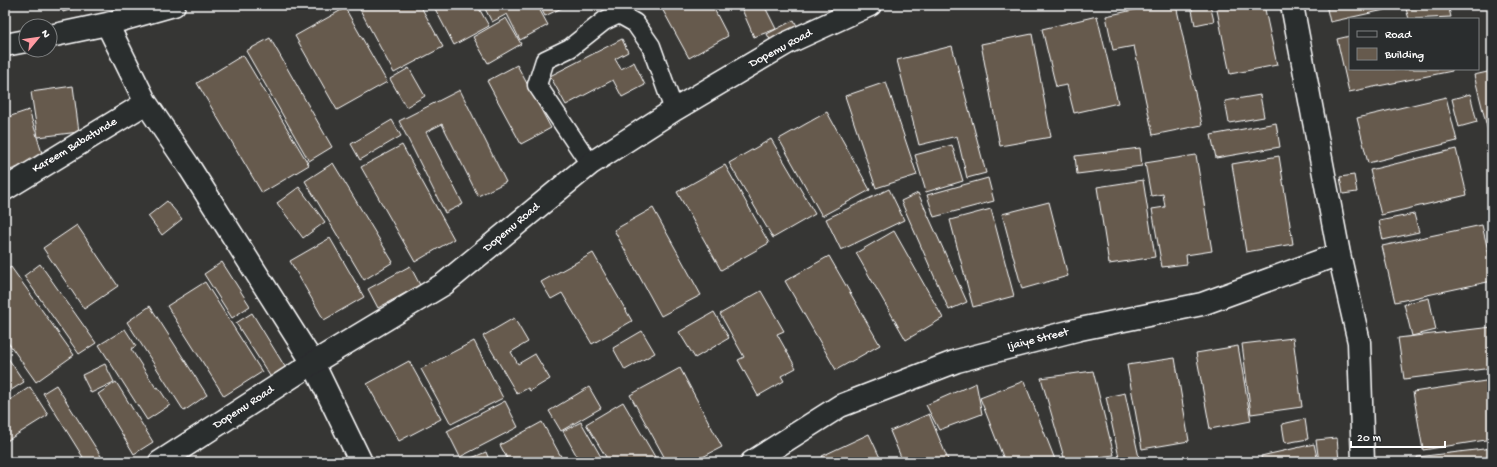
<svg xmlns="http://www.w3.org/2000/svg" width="1497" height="467" font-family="'Gochi Hand',sans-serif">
<rect width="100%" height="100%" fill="#363634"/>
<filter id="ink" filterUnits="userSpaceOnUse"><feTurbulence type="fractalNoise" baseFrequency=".025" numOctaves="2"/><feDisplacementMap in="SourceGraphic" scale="8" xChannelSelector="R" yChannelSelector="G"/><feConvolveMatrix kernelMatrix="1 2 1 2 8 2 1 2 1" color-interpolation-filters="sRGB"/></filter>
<g filter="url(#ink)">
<!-- building -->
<path fill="#665a4d" stroke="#fff" d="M61,5h25l-23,7z
M420,5l23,42 -49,26 -36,-67z
M433,5h44l12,21 -35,19z
M483,5h54l11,20 -28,15 -13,-26 -15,8z
M539,5h29l-23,11z
M660,5h52l16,31 -39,22z
M740,5h33l-7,4 10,20 -22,8z
M1156,5h20l26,120 -49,10 -19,-89 -21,4 -7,-34z
M1191,5h19l4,16 -19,4z
M1216,5h48l13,60 -47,9z
M1326,5h81l-77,17z
M1424,5h24l3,12 -42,2 -3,-10z
M345,8l42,74 -50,28 -42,-74z
M1097,16l21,87 -44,10 -7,-28 -11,2 -14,-58z
M506,18l15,26 -33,19 -15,-26z
M794,20l5,10 -26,15 -6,-11z
M1032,34l19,103 -51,9 -19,-102z
M1350,36v33h102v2l-103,21 -12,-53z
M270,38l62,109 -23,14 -63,-110z
M622,39l6,13 -13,7 6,10 13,-7 11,23 -23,12 -9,-17 -47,25 -16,-29z
M952,46l34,127 -19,5 -10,-42 -38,9 -22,-85z
M243,55l66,110 -47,28 -65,-110z
M517,65l34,63 -30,16 -34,-63z
M409,68l16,28 -19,11 -16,-28z
M1492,71v59l-4,1 -14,-56z
M886,82l31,93 -41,13 -31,-92z
M73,86l6,46 -41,5 -7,-45z
M460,90l46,92 -28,14 -36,-72 -16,8 37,72 -18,9 -46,-92z
M1470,94l7,28 -18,5 -7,-28z
M1260,95l4,22 -35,6 -4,-22z
M1446,97l11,44 -89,22 -11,-45z
M29,110l15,50 -38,11 -1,-53z
M827,112l43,78 -48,26 -43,-77z
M392,120l9,16 -41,24 -9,-16z
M1276,123l4,24 -64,11 -5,-23z
M771,139l44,75 -42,24 -44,-75z
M402,145l52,94 -39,23 -54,-95z
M952,145l11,36 -37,11 -11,-37z
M1492,145v27l-6,-26z
M1140,148l2,18 -65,8 -2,-18z
M1456,149l11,46 -86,20 -11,-45z
M1196,155l16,96 -26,4 1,9 -25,3 -10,-58 13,-2 -2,-13 -12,2 -6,-33z
M1279,156l14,88 -47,8 -14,-88z
M333,163l60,99 -29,18 -59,-99z
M725,165l44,78 -48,27 -44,-78z
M1354,175l3,17 -14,2 -3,-17z
M988,178l6,23 -60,16 -7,-22z
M1143,180l12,77 -46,7 -12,-77z
M299,187l26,35 -22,16 -26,-35z
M889,189l15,31 -63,30 -15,-31z
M918,193l49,109 -18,8 -48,-109z
M167,201l15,18 -20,16 -14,-19z
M1049,202l19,74 -46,13 -20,-75z
M653,208l48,87 -40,21 -47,-86z
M991,209l23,87 -41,11 -23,-87z
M1414,214l5,18 -36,8 -4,-19z
M77,225l41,61 -34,23 -41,-61z
M1482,225l10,43v13l-97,21 -13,-56z
M894,231l49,87 -37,22 -50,-87z
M330,238l34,59 -40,23 -34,-59z
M593,253l39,68 -40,23 -30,-51 -11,6 -10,-17z
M829,256l51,89 -44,25 -51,-89z
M222,262l28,44 -18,12 -28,-44z
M40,264l56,79 -17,11 -55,-78z
M410,266l10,19 -42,23 -10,-19z
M11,267l63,88 -38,27 -31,-44v-67z
M205,282l57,90 -38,24 -57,-90z
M761,291l23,40 -7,3 19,34 -15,8 3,5 -26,15 -20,-36 6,-3 -24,-43z
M1429,298l7,32 -24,6 -8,-32z
M150,306l57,89 -23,16 -57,-89z
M714,312l15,26 -34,20 -16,-26z
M252,313l35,57 -15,9 -36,-56z
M514,318l14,24 -17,10 7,12 17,-10 15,25 -20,12 -2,-3 -11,6 -34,-58z
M1492,327v41l-88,11 -6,-41z
M125,329l11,17 -5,3 25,39 2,-1 12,18 -23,15 -48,-75z
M642,331l13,22 -30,17 -12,-22z
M1293,338l9,69 -51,7 -9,-70z
M474,341l29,57 -52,26 -30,-55z
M1238,346l13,75 -41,8 -14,-76z
M8,358l16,24 -19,12v-35z
M1175,358l14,83 -47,8 -15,-84z
M409,361l32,58 -42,22 -32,-57z
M105,364l9,18 -23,11 -9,-18z
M680,368l42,79 -29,15h-26l-37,-67z
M1093,371l21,84 -49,6 -24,-83z
M1492,380v59l-69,11 -10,-58z
M1024,381l32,81h-51l-25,-64z
M116,382l37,60 -19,12 -36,-60z
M976,383l6,31 -43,16 -13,-25z
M56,385l45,71 -10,6h-5l-43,-69z
M30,387l18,28 -43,27v-39z
M589,387l12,21 -40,23 -12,-20z
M1125,393l15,69h-20l-14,-65z
M505,401l13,26 -58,30 -13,-26z
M623,402l35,60h-49l-23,-38z
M929,414l20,48h-46l-13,-31z
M1305,419l3,20 -23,4 -3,-19z
M542,422l22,40h-55l-9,-17z
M581,422l23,40h-24l-17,-31z
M869,434l13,28h-57l-3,-6z
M1337,438l2,23 -20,1 -3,-22z
M1314,444l4,18h-56l-1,-6z
M1492,448v14h-74l-1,-5z
M486,452l4,10h-28z"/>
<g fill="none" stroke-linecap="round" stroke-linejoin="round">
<defs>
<path id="lane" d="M590,164l-53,-79 8,-25 25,-12 34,-27 15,-7 16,9 16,23 23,64"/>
<path id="street" d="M1292,5l47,249 20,88 4,120
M107,24l39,79 42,62 125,198 48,99
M50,36l57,-12 67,-19
M5,45l21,-4
M5,189l141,-86
M752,462l88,-56 117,-45 123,-32 122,-25 137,-50"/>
<path id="secondary" d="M160,462l153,-99 131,-79 146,-120 84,-54 113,-67 83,-38"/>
</defs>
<!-- lane casing -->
<use href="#lane" stroke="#fff" stroke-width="21"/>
<!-- street casing -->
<use href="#street" stroke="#fff" stroke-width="25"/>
<!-- secondary casing -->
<use href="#secondary" stroke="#fff" stroke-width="25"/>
<!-- lane -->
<use href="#lane" stroke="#2a2d2e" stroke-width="18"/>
<!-- street -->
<use href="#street" stroke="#2a2d2e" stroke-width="22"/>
<!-- secondary -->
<use href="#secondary" stroke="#2a2d2e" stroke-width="22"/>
</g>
</g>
<g text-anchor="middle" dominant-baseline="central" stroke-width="3" stroke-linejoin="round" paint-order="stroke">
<!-- street labels -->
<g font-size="12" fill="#fff" stroke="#2a2d2e">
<text transform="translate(781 49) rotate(-28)">Dopemu Road</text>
<text transform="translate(75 146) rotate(-31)">Kareem Babatunde</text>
<text transform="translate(512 228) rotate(-40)">Dopemu Road</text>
<text transform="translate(1038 340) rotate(-14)">Ijaiye Street</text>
<text transform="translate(244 408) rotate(-33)">Dopemu Road</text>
</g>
</g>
<!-- margin -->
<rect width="1497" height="467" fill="none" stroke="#2a2d2e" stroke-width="20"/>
<rect x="10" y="10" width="1477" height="447" fill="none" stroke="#fff" stroke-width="1.5" filter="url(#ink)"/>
<!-- legend -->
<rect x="1349" y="18" width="130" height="52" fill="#2a2d2e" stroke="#7f8182"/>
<rect x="1357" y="31" width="20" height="6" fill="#2a2d2e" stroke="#7f8182"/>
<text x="1385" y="38" font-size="12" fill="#ffffff">Road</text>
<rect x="1357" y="48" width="20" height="12" fill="#665a4d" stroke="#7f8182"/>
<text x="1385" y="58" font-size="12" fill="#ffffff">Building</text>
<!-- north arrow -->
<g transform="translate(38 38) rotate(61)"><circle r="19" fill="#2a2d2e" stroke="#7f8182"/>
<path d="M0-3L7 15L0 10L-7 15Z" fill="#ff9aa2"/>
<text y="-6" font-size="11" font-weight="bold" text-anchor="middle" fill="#ffffff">N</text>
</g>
<!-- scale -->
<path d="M1351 441v6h94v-6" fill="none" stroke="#ffffff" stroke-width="2"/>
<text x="1357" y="441" font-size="12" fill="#ffffff" stroke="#2a2d2e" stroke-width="3" paint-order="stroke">20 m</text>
</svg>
